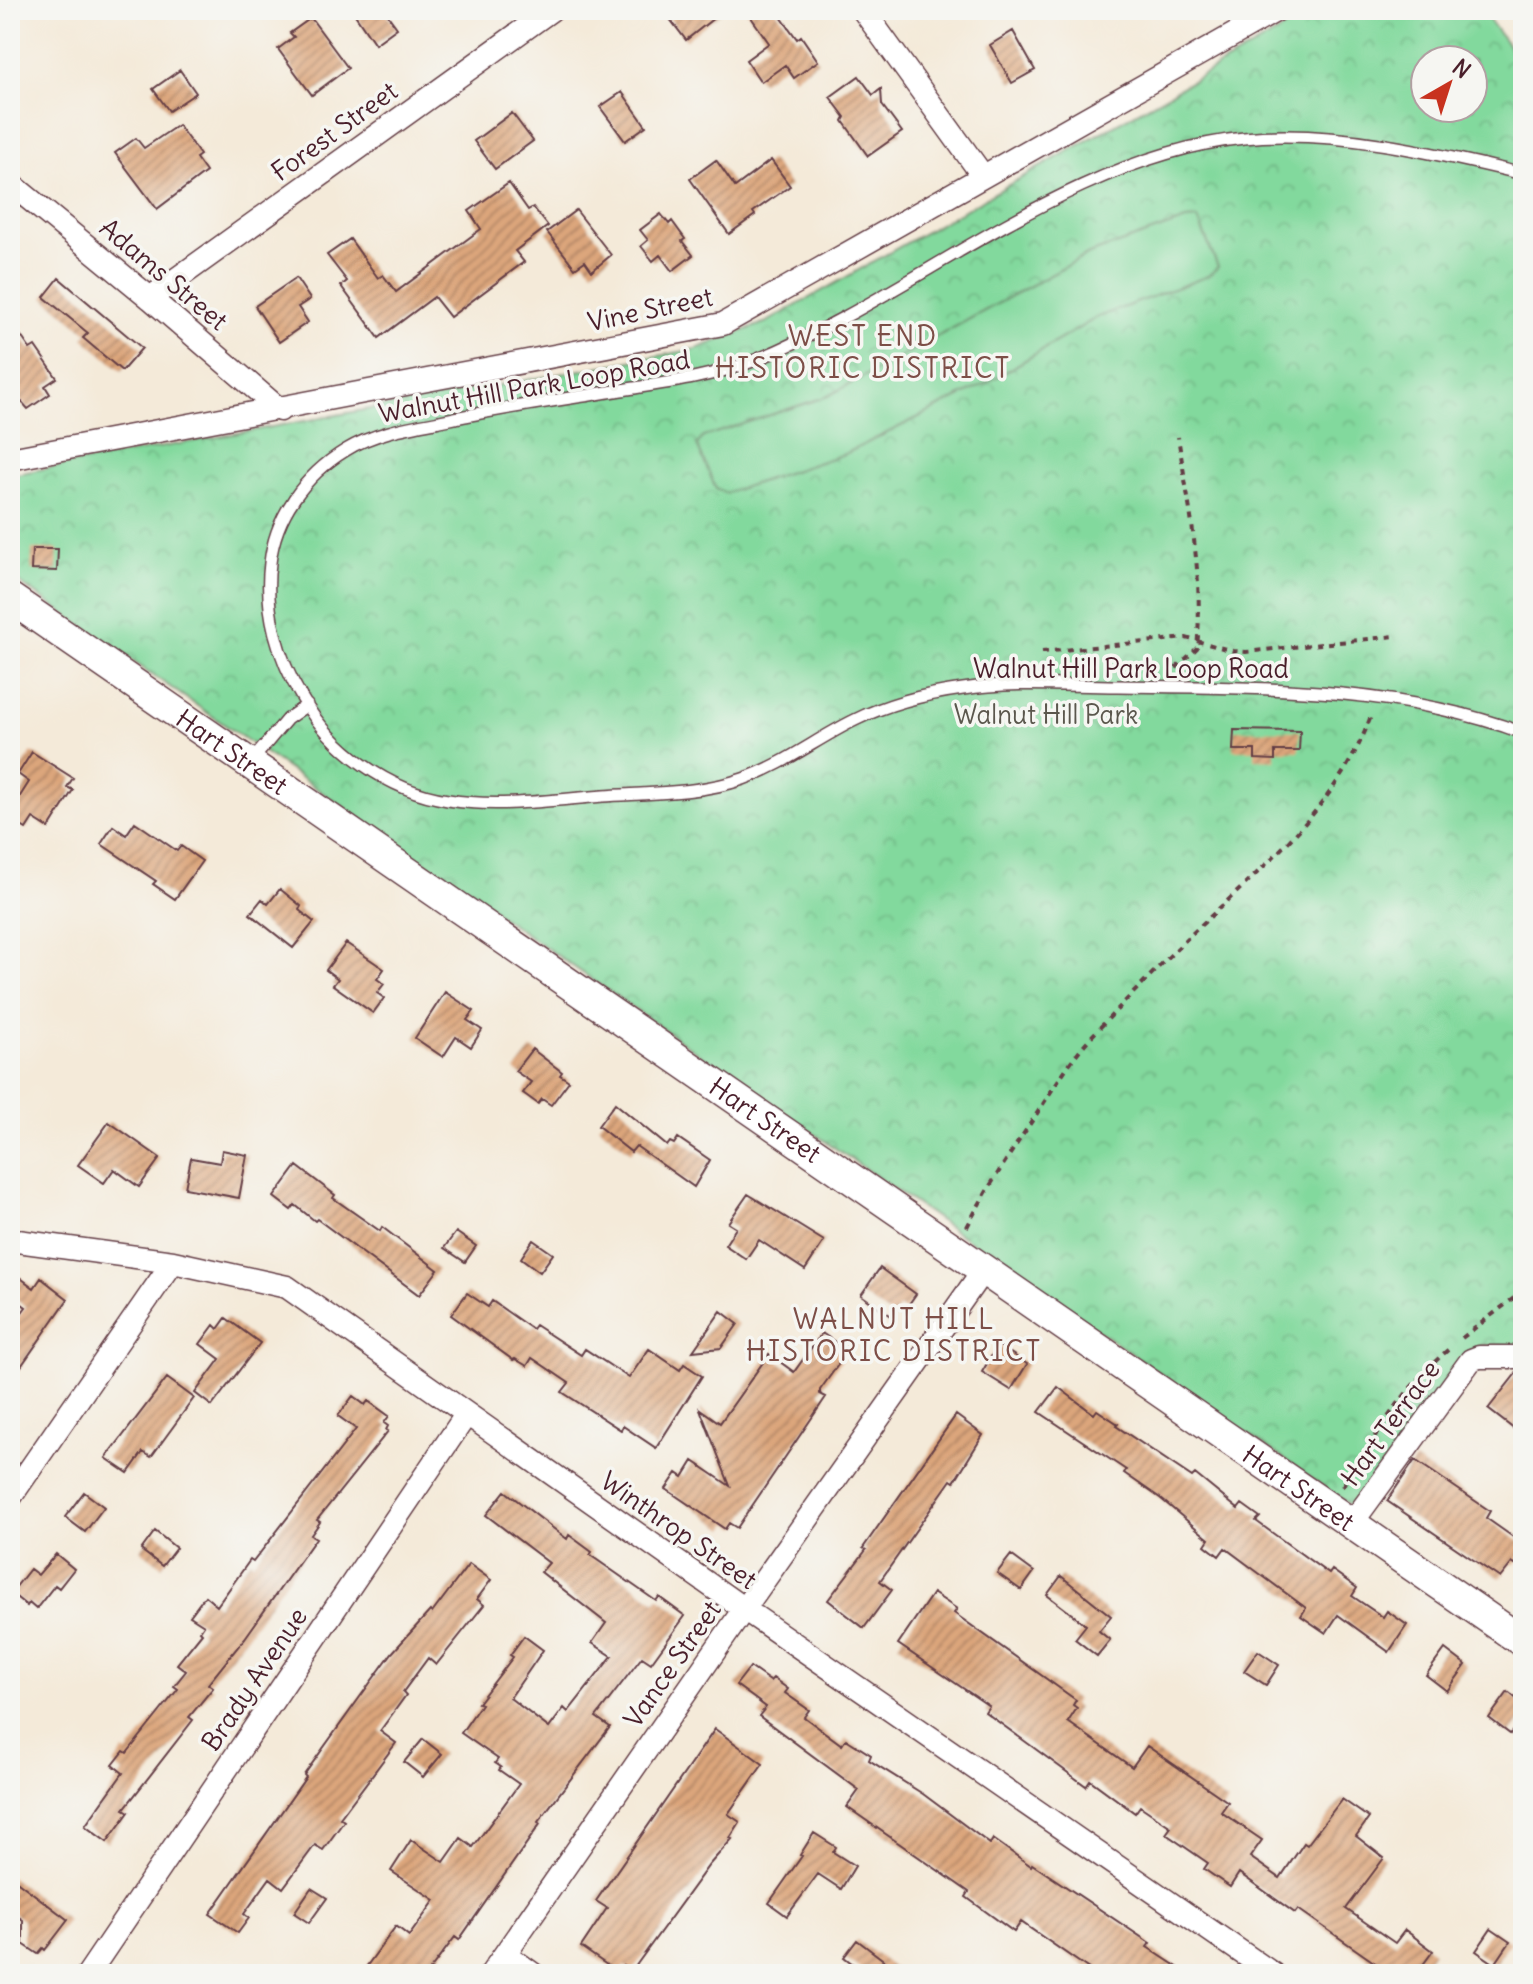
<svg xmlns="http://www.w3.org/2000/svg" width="1533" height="1984" font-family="Delius,sans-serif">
<defs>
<pattern id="park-crowns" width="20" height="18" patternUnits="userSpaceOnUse" patternTransform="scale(2)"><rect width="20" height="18" fill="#82d99d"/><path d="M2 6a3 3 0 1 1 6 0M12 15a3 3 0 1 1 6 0" fill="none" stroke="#72ba87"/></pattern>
<pattern id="building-hatch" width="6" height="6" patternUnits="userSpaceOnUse" patternTransform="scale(2)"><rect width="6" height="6" fill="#dca67c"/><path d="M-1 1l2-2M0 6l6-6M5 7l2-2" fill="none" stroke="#b48766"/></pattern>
</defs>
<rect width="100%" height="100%" fill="#f6f6f2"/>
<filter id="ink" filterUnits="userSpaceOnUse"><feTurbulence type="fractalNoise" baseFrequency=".0125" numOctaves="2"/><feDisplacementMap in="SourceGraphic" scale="16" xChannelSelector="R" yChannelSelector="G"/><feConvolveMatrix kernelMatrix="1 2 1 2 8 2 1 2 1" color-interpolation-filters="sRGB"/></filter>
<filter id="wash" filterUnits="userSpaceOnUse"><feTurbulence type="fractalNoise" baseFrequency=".006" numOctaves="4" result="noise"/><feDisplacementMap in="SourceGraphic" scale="32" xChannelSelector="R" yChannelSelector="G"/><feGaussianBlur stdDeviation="1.8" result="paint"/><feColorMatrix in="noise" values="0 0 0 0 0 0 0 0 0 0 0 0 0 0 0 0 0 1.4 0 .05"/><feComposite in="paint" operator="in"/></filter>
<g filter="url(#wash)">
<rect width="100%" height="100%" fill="#f4ead9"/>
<!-- park -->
<path fill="url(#park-crowns)" stroke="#667c64" stroke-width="2" fill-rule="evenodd" d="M1317,10h165l41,56v1280l-42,-1 -131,160 -1340,-929v-101l686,-126 71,-27zM1425,60h48v48h-48z"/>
<!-- garden -->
<path fill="#82d99d" stroke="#667c64" stroke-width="2" d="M1198,219l20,48 -10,9 -110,41 -115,68 -136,68 -121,40 -10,-4 -19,-44 6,-8 125,-41 261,-142 97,-34z"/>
<g id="blocks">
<!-- building -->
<path fill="url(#building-hatch)" d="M352,10h32l13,18 -22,16z
M663,10h61l-38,30z
M746,10h30l21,29 4,-3 17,25 -24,17 -9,-13 -24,17 -15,-22 23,-17z
M311,18l37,50 -36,27 -34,-46 16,-12 -4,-4z
M1013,31l22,39 -23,13 -22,-38z
M180,70l16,23 -27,18 -16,-22z
M859,76l14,19 8,-6 1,16 20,27 -34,24 -25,-35 2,-4 -15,-20z
M622,92l24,34 -21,15 -25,-34z
M512,113l21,28 -38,28 -21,-28z
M178,125l22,30 -4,3 10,14 -49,37 -42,-56 21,-15 8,10z
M716,160l19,27 36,-27 19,26 -37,26 2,3 -26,19 -39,-55z
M509,183l19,27 5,-3 15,19 -33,25 9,11 -74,55 -16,-20 -55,41 -38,-52 6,-5 -20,-26 23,-16 28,39 5,-3 13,17 85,-63 -12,-18z
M576,210l35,45 -19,16 -7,-10 -10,7 -28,-36z
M661,214l8,10 3,-3 13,18 -3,2 11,14 -21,16 -12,-16 -7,6 -12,-15 7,-6 -8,-10z
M59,278l83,70 -20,23 -39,-33 5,-5 -44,-36z
M296,278l14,21 -12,8 10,15 -29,20 -24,-36z
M10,320l20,29 5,-3 22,32 -12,8 5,8 -22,15 -6,-7 -12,7z
M32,549h26l-1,22 -26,-1z
M1234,730l66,1 -1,20h-24v9l-20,-1v-9h-22z
M32,752l41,26 -6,9 6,3 -24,38 -16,-10 -7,11 -16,-10v-7l19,-30 -11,-8z
M135,822l42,29 4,-5 21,15 -27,38 -22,-15 3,-3 -55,-37 12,-18 13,9z
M280,889l21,17 -2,4 15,12 -21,26 -43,-34 12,-15 6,5z
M346,943l38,26 -7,10 7,5 -7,9 7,5 -11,15 -40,-28 5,-6 -12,-9z
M445,992l29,19 -7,9 15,10 -11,17 -15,-10 -13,20 -28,-19z
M532,1049l30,23 -2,3 9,6 -18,24 -9,-6 -4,5 -15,-11 8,-11 -16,-11z
M615,1103l52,43 3,-4 4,2 4,-6 32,22 -16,27 -58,-41 -5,6 -33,-26z
M109,1122l51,36 -21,29 -25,-18 -10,14 -26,-18z
M222,1150l25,5 -8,43 -54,-10 6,-30 29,5z
M297,1166l38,29 -2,3 47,33 2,-4 56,43 -19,25 -102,-76 -2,2 -20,-16 -4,5 -17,-13z
M748,1194l76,47 -19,29 -46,-30 -13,19 -21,-14 11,-17 -8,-5z
M456,1232l20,14 -11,16 -21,-14z
M533,1240l20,14 -13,18 -19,-14z
M880,1268l36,26 -12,17 -5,-4 -6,10 -32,-22z
M10,1270l24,18 7,-10 27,21 -58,83v-54l16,-21 -16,-12z
M467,1293l21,14 4,-6 40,28 3,-4 46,30 4,-6 44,29 20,-29 31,21 4,-6 18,12 -46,72 -33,-22 -2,4 -59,-38 7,-9 -37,-25 -5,8 -12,-7 -2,1 -62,-45z
M721,1311l17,13 -17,24 -28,3z
M226,1318l34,25 -48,63 -17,-13 25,-34 -20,-15 14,-19 4,4z
M822,1333l26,18 -28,39v4l6,3 -89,131 -8,-5 -4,6 -59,-40 11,-16 6,4 10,-16 37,25 -30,-77 20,14 49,-69 25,18z
M998,1345l29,19 -16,26 -29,-18z
M1518,1371h5v47l-9,11 -26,-20z
M167,1378l27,20 -43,59 -8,-5 -15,21 -22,-15z
M1058,1387l36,27 3,-4 21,14 -2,2 76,51 3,-3 43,35 4,-5 18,13 -4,4 73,53 3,-4 25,18 -5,8 31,21 4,-6 20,14 -18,27 -51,-37 -12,18 -25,-17 5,-8 -50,-37 -31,-23 -6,8 -14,-11 4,-6 -49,-41 -36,-25 2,-3 -87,-58z
M353,1396l12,9 3,-4 21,15 -5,7 4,3 -2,4 2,1 -71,89 3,2 -9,13 5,3 -71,100 -37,46 5,4 -24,29 4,3 -69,89 5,3 -22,30 -22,-16 38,-53 -10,-8 11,-14 3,2 51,-64 -4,-3 12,-15 -9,-7 25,-31 -2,-2 4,-6 -14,-9 15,-20 12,10 33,-46 3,2 103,-133 -18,-13z
M956,1415l27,20 -29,47 -3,-2 -71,101 12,9 -28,38 -36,-28 38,-50 -3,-2z
M1415,1460l75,51 -4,7 37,26v9l-8,12 -3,-2 -12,15 -113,-77z
M505,1491l62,48 2,-4 23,17 -2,3 66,46 3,-4 26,19 -34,47 -9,-6 -46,60 14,10 -72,95 2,2 -81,116 -4,-3 -28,37h-66l35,-48 13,10 26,-36 -44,-29 20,-31 33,22 17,-24 12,9 46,-63 -20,-14 2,-3 -6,-4 3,-4 -37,-26 20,-29 -3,-1 35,-46 -3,-2 14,-19 19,14 -33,48 39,30 15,-20 4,4 44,-56 -20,-13 14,-20 -65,-51 8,-9 -63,-48z
M84,1492l20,15 -19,25 -20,-15z
M155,1531l21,17 -14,18 -21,-16z
M56,1554l18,15 -15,19 -4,-3 -19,24 -7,-6 -2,3 -16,-13 19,-24 8,6z
M1011,1555l23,17 -13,18 -24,-17z
M469,1564l22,16 -14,19 7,6 -48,60 -8,-7 -25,34 3,3 -26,36 16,12 -56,75 4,3 -21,29 -8,-5 -32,43 -13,-10 -26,36 5,4 -11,15 -28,-19 96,-137 -2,-2 66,-92 22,-30 38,-42 2,2z
M1061,1576l50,40 -12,15 11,9 -13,16 -22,-17 11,-14 -39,-30z
M933,1593l24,16 -3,4 122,87 -3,5 4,3 -9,14 64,45 15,-21 81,56 -7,10 41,28 -12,17 30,21 24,-35 3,2 35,-46 27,19 -13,18 28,22 -38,51 49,34 10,-13 28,21 -17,23h-25l-93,-65 -3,4 -56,-40 -9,14 -26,-18 4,-6 -42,-29 5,-7 -31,-21 -5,7 -45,-33 -4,6 -101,-74 4,-6 -91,-62z
M1445,1649l21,16 -19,26 -21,-16z
M1258,1651l21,14 -13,20 -22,-14z
M750,1667l20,14 3,-3 15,11 -3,4 24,17 -5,7 38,28 4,-6 25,16 -2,5 54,34 67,50 3,-5 38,27 1,-2 118,79 -3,4 41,27h-92l-75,-52 -7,10 -48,-35 3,-5 -122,-85 12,-17 -100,-74 7,-9 -30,-22z
M1508,1692l15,12v13l-13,17 -21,-16z
M715,1729l48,35 -35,50 12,8 -10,16 2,1 -23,26 -77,106 -8,-5 -4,8 -39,-27 26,-39 -11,-7z
M423,1739l19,15 -19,23 -19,-15z
M814,1833l22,14 -3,5 22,14 -14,23 -23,-15 -31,42 -18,-13 33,-47 -2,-1z
M10,1876l58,44 -23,30 -2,-2 -5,6 -15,-10v-24l-13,-9z
M311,1888l16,10 -18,25 -15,-10z
M1491,1929l19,13 -15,22 -19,-13z
M857,1940l45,34h-36l-22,-17z"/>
</g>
</g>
<g filter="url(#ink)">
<use href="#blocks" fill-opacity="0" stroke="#643d45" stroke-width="2"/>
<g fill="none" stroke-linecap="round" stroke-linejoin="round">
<defs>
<path id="lane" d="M1523,174c-88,-21 -188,-45 -279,-36 -175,18 -328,156 -486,221 -44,18 -91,24 -137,31 -61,10 -121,18 -181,31 -32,6 -67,12 -94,29 -41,25 -71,66 -76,113 -6,47 8,95 32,135 30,52 86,93 146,102 50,8 105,0 155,-4 46,-3 96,-2 140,-17 41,-14 73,-40 112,-59 34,-17 71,-26 108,-31 51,-8 104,-3 155,-3 135,2 277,-1 405,47
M250,763l37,-44 20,-14"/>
<path id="street" d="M863,10l120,166
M10,183l140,115 130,112
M150,298l401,-288
M10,459l713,-135 554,-314
M10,1240l163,22 114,25 457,322 529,365
M10,1498l163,-236
M1352,1523l119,-163 8,-3h44
M505,1954l28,20
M88,1974l378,-559
M491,1974l253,-365 240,-340"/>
<g id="secondary">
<path id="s1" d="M10,598l1513,1044"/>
</g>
</defs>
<!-- lane casing -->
<use href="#lane" stroke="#643d45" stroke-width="14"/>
<!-- street casing -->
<use href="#street" stroke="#643d45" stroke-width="25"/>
<!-- secondary casing -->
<use href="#secondary" stroke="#643d45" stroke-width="33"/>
<!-- path -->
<path stroke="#643d45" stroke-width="4" stroke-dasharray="6 6" stroke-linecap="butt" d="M1042,652l144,-14 47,13 13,1 150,-16
M1176,668l21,-20c7,-70 -8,-142 -19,-211
M967,1227c20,-39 43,-73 67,-109 18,-27 34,-56 56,-80 35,-37 71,-74 107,-109 67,-63 144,-126 175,-216
M1462,1338l61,-47
M1342,1487c32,-50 62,-100 107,-138"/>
<!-- lane -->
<use href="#lane" stroke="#fff" stroke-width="11"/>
<!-- street -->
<use href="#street" stroke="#fff" stroke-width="22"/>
<!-- secondary -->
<use href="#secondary" stroke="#fff" stroke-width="30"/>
</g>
</g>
<g text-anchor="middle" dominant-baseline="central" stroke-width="7" stroke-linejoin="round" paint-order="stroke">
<!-- street labels -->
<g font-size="26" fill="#4a1f2b" stroke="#f6f6f2">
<text transform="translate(334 131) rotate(-36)">Forest Street</text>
<text transform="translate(164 274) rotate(40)">Adams Street</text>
<text transform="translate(650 309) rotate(-12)">Vine Street</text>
<text transform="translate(534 386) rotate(-10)">Walnut Hill Park Loop Road</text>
<text x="1131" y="668">Walnut Hill Park Loop Road</text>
<text stroke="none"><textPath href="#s1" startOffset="270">Hart Street</textPath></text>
<text stroke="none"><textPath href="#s1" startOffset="918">Hart Street</textPath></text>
<text transform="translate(1390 1423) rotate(-54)">Hart Terrace</text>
<text stroke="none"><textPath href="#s1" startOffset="1566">Hart Street</textPath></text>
<text transform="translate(679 1530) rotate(35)">Winthrop Street</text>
<text transform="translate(672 1664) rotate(-55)">Vance Street</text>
<text transform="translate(254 1679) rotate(-56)">Brady Avenue</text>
</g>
<!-- park labels -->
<g font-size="26" fill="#5b574d" stroke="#f6f6f2">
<text x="1046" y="714">Walnut Hill Park</text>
</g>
<!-- neighbourhood labels -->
<g font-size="28" letter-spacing="2" fill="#7d4e47" stroke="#f6f6f2">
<text x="863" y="336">WEST END<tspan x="863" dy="32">HISTORIC DISTRICT</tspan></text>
<text x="894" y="1319">WALNUT HILL<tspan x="894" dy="32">HISTORIC DISTRICT</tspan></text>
</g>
</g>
<!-- margin -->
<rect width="1533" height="1984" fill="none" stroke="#f6f6f2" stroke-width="40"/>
<!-- north arrow -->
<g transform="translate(1449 84) rotate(39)"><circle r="38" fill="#f6f6f2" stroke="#b1a0a2" stroke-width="2"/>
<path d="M0-6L14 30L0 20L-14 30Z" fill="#c8321e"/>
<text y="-12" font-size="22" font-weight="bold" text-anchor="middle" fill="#4a1f2b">N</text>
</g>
</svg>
